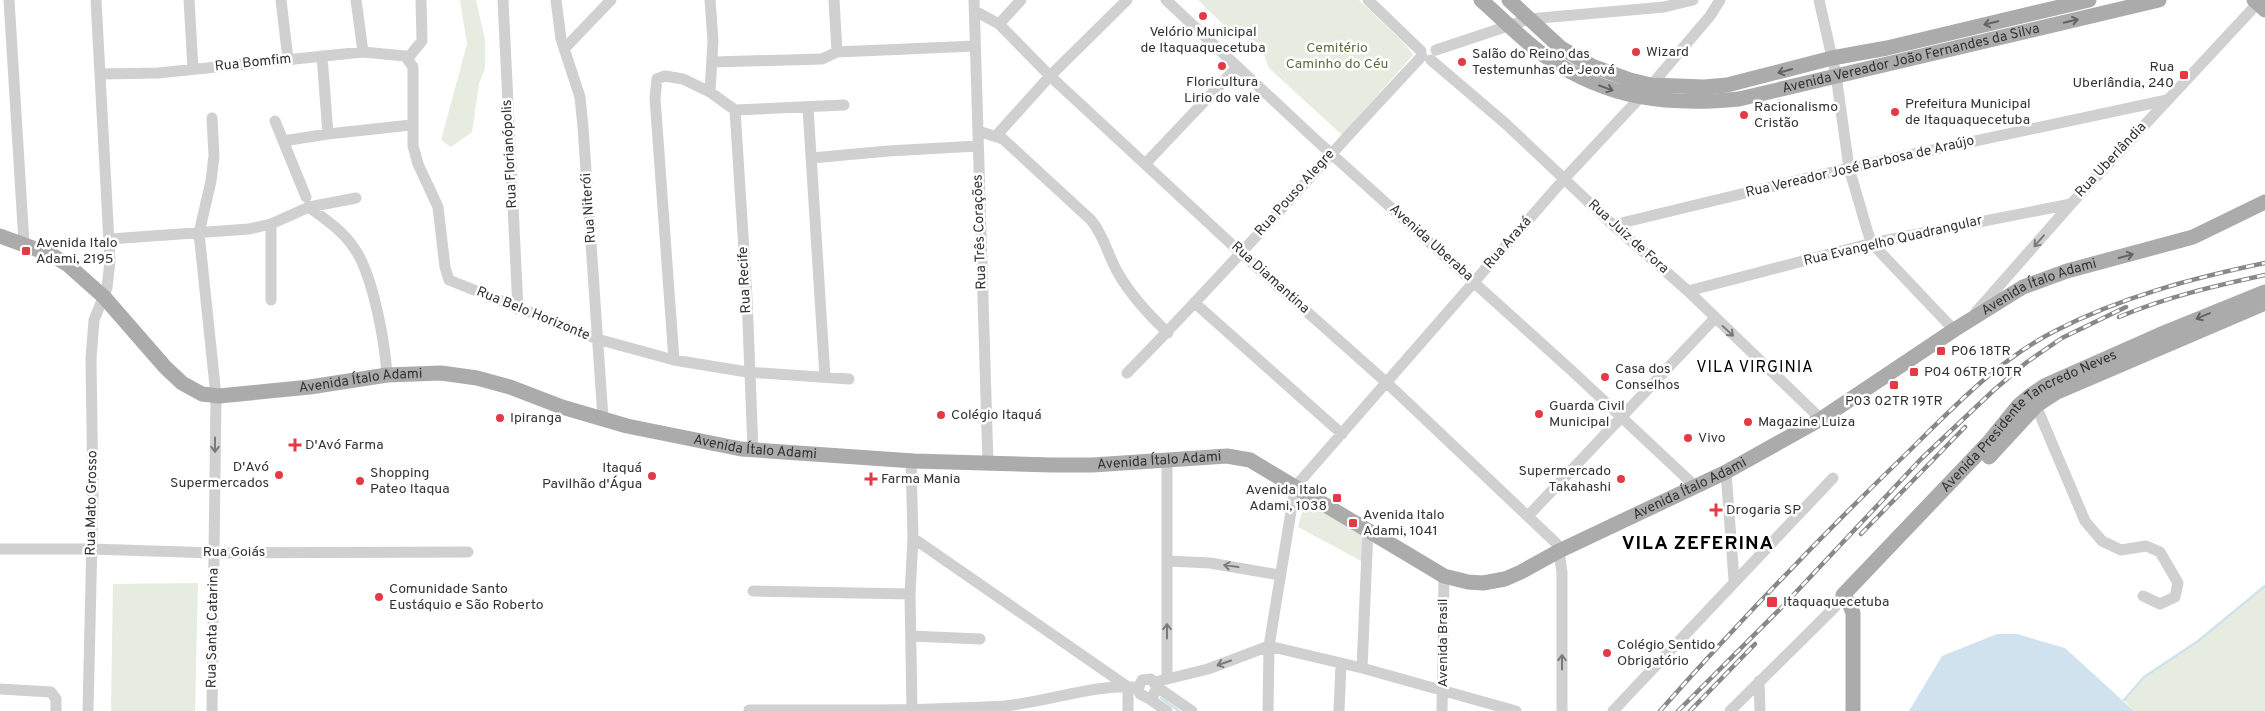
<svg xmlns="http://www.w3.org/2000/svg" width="2265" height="711" font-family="Overpass,sans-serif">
<rect width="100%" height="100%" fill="#fff"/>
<!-- green -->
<path fill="#e6ecdf" d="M460,0h16l9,40v28l-6,16 -7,48 -21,15 -10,-7 26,-96z
M1198,0h161l47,45 7,10 -71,80 -73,-67 -9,-24 -12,-6 -15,-4z
M1306,498l58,33 -1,31 -65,-35z
M198,583l-3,128h-84l2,-127z
M2265,586v125h-131l-10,-11 20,-23 54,-36z"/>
<!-- water -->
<path fill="#cfe2ee" d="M1997,634h20l48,14 69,63h-225l33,-55z"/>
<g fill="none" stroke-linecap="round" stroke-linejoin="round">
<!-- stream -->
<path stroke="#cfe2ee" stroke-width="2.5" d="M1161,698l18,13
M2124,700l20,-23 54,-36 67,-55"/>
<!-- minor -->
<path stroke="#d0d0d0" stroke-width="11" d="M9,0l15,243
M189,0l4,69
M281,0l7,59
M356,0l7,52
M503,0l15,309
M556,0l5,39 19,58 3,30 20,291
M710,0l3,41 -3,51
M834,0l3,52
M974,0l14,464
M1166,0l150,140 255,230 124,116
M1368,0l53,51
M1819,0l17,75 13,93 19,65 4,10 9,10 73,77
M975,11l24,13 51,52 191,177 146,130 169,160 3,8 3,22v138
M999,24l22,-24
M565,48l46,-48
M1436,50l93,-31 135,-12 29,-7
M837,52l138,-6
M322,56l6,78
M408,58l14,-17 -1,-41
M1431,60l75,64 107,101 75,66 133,128
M712,62l110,-3 15,-7
M101,74l57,-1 205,-21 42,4 8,11v79l5,18 20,43 7,60 4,13 148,59 77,21 73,12 102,7
M808,108l17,269
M735,110l12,188 6,152
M275,121l31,76
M978,131l25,8 88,81c14,17 16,34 27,53 13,23 31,42 50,60
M996,136l54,-60 77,-76
M283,141l45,-7 83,-9
M812,158l76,-7 90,-5
M1146,163l91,-96
M309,207c16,12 34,24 45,41 19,26 31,95 33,127
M271,224v76
M1613,225l236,-57 318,-68
M110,239l139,-10 22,-5 38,-17 47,-9
M1688,291l184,-48 199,-39
M1196,304l146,130
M1976,312l95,-108 187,-201
M674,360l-19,-262 2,-19 8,-3 18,3 27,13 25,18 109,-5
M1127,373c102,-103 196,-212 295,-317
M2034,401l51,120 17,20 19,9 25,-4 14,6 18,31 -3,14 -15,7 -17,-8
M1167,460v219
M911,461l2,77 -3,56 2,117
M1726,472l8,108
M1528,516l187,-198
M913,538l215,149v24
M0,549h91l124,4 253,-1
M1168,561l42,2 69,12
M753,591l157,3
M911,636l69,3
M1362,668l6,-139
M1759,681l1,30
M1155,682l53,-13 61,-23 93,22 154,43
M1157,687l-4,9 -5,2 -8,-4 -2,-5 4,-9 9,-1 6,8 35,24
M0,689l51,3 5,7v12
M1148,698l19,13
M749,710c85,0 170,1 255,-4 45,-4 88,-22 134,-19
M88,711l5,-215 -2,-137 3,-39 13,-32 3,-27 -14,-261
M212,711l4,-315 -17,-163 12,-52 3,-25 -2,-38
M1268,711l1,-65 26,-159 269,-308 84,-90 62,-73 10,-16
M1339,711l2,-47
M1442,711l2,-135
M1613,711l220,-233
M1730,711l104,-103 9,-13"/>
<!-- major -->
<g stroke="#ababab" stroke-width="15">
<path id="s1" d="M1481,0c22,19 43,42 67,58 61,41 119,48 191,41l420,-99"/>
<path d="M1509,0l52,48 31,18 38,14 21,5 53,2 23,-2 105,-27 55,-10 202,-48"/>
<path d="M2254,0l11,10"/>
<path id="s2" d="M0,236l52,19 16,10 36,32 61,70 17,16 20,11 17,2 91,-9 77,-12 54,-2 36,5 33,9 52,20 65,19 114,23 173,12 138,4h41l134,-9 23,4 194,116 24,6 15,1 22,-4 16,-7 38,-21 167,-79 95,-53 133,-89 69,-43 44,-16 126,-34 72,-35"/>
<path d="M1989,457l48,-52 20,-13 208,-89"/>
<path id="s3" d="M1853,711v-98l-4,-10 -6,-8 145,-152 31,-38 12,-10 15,-10 113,-50 106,-43"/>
</g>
<defs>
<path id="rail" d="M2119,317c47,-20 96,-31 146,-42
M1861,534l104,-107
M1660,711c78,-88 159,-173 244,-255 47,-46 92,-95 151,-125 66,-34 138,-53 210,-68
M1678,711l105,-105 138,-147 73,-69 33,-28 35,-24 64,-31
M1690,711l65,-67"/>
</defs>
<!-- rail casing -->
<use href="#rail" stroke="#888" stroke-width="4.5"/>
<!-- rail -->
<use href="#rail" stroke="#fff" stroke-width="2.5" stroke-dasharray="8" stroke-linecap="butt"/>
</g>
<!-- one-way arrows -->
<defs><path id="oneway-shaft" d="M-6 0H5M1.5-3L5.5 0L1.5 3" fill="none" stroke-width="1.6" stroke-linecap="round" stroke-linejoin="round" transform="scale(1.25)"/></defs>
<g stroke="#636363">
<use href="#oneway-shaft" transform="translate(2071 21) rotate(-13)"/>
<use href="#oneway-shaft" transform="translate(1991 23) rotate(166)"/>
<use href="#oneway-shaft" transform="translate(1785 71) rotate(164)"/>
<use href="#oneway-shaft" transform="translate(1606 88) rotate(20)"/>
<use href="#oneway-shaft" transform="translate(2126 256) rotate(-15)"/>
<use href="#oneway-shaft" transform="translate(2203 316) rotate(157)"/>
</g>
<g stroke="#7a7a7a">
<use href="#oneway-shaft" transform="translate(2039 241) rotate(131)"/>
<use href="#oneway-shaft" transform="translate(1728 331) rotate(43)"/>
<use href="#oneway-shaft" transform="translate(215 445) rotate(90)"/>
<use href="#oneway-shaft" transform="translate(1231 566) rotate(-172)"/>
<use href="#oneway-shaft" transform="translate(1167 631) rotate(-90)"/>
<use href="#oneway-shaft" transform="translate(1562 662) rotate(-90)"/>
<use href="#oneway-shaft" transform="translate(1224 663) rotate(161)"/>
</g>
<!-- markers -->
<g fill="#e63946" stroke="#fff" stroke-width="2">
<circle cx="1203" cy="16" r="5"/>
<circle cx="1636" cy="52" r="5"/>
<circle cx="1462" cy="62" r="5"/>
<circle cx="1222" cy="66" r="5"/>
<rect x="2179" y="70" width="10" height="10" rx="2.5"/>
<circle cx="1895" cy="112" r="5"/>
<circle cx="1744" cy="115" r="5"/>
<rect x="21" y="246" width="10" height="10" rx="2.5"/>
<rect x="1936" y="346" width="10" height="10" rx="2.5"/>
<rect x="1909" y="367" width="10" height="10" rx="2.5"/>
<circle cx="1605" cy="377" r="5"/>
<rect x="1889" y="380" width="10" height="10" rx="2.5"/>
<circle cx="1539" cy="414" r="5"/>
<circle cx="941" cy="415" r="5"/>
<circle cx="500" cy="418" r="5"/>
<circle cx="1748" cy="422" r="5"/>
<circle cx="1688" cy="438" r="5"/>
<path d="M292.5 437.5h5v5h5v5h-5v5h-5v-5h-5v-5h5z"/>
<circle cx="279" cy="475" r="5"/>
<circle cx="652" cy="476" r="5"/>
<path d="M868.5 471.5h5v5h5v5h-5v5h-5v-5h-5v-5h5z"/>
<circle cx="1621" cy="479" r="5"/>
<circle cx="360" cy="481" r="5"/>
<rect x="1332" y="493" width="10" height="10" rx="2.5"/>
<path d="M1713.5 502.5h5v5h5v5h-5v5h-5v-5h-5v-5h5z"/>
<rect x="1348" y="518" width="10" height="10" rx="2.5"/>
<circle cx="379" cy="597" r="5"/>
<rect x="1766" y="596" width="12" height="12" rx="2.5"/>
<circle cx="1607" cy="653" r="5"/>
</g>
<g text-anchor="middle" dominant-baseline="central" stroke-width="5" stroke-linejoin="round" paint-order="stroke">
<!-- poi labels -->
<g font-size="14" fill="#333" stroke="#fff" text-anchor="start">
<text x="1203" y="32" text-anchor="middle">Velório Municipal<tspan x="1203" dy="16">de Itaquaquecetuba</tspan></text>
<text x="1646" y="52">Wizard</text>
<text x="1472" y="54">Salão do Reino das<tspan x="1472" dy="16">Testemunhas de Jeová</tspan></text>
<text x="2174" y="67" text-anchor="end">Rua<tspan x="2174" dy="16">Uberlândia, 240</tspan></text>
<text x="1222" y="82" text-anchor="middle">Floricultura<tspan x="1222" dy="16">Lirio do vale</tspan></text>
<text x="1905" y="104">Prefeitura Municipal<tspan x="1905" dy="16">de Itaquaquecetuba</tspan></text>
<text x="1754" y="107">Racionalismo<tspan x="1754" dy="16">Cristão</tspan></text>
<text x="36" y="243">Avenida Italo<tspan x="36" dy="16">Adami, 2195</tspan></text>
<text x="1951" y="351">P06 18TR</text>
<text x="1615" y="369">Casa dos<tspan x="1615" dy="16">Conselhos</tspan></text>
<text x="1924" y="372">P04 06TR 10TR</text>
<text x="1894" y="401" text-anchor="middle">P03 02TR 19TR</text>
<text x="1549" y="406">Guarda Civil<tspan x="1549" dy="16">Municipal</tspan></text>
<text x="951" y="415">Colégio Itaquá</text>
<text x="510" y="418">Ipiranga</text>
<text x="1758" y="422">Magazine Luiza</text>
<text x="1698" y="438">Vivo</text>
<text x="305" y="445">D'Avó Farma</text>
<text x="269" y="467" text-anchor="end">D'Avó<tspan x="269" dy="16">Supermercados</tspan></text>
<text x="642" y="468" text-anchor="end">Itaquá<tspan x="642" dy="16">Pavilhão d'Água</tspan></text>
<text x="1611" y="471" text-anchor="end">Supermercado<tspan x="1611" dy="16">Takahashi</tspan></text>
<text x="370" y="473">Shopping<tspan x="370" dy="16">Pateo Itaqua</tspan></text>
<text x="881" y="479">Farma Mania</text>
<text x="1327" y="490" text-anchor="end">Avenida Italo<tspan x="1327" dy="16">Adami, 1038</tspan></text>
<text x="1726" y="510">Drogaria SP</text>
<text x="1363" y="515">Avenida Italo<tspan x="1363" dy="16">Adami, 1041</tspan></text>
<text x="389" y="589">Comunidade Santo<tspan x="389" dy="16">Eustáquio e São Roberto</tspan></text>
<text x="1783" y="602">Itaquaquecetuba</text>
<text x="1617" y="645">Colégio Sentido<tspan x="1617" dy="16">Obrigatório</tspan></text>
</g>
<!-- park labels -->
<g font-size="14" fill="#56703f" stroke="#fff">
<text x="1337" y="48">Cemitério<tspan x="1337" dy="16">Caminho do Céu</tspan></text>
</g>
<!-- street labels -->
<g font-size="14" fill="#333" stroke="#fff">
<text stroke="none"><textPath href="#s1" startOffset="465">Avenida Vereador João Fernandes da Silva</textPath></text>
<text transform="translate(253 63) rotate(-6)">Rua Bomfim</text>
<text transform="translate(510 154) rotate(-93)">Rua Florianópolis</text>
<text transform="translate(2111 160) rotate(-47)">Rua Uberlândia</text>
<text transform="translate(1860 167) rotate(-13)">Rua Vereador José Barbosa de Araújo</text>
<text transform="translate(1295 193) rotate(-48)">Rua Pouso Alegre</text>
<text transform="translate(589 208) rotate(-94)">Rua Niterói</text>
<text transform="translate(980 232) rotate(-92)">Rua Três Corações</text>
<text transform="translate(1628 237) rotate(42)">Rua Juiz de Fora</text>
<text transform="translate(1893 241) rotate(-13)">Rua Evangelho Quadrangular</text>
<text transform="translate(1431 243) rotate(42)">Avenida Uberaba</text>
<text transform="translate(1508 243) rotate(-49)">Rua Araxá</text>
<text transform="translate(1270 278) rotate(42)">Rua Diamantina</text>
<text transform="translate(745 280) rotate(-93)">Rua Recife</text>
<text stroke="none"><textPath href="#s2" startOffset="2221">Avenida Ítalo Adami</textPath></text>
<text transform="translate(533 314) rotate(22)">Rua Belo Horizonte</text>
<text stroke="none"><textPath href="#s2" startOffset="421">Avenida Ítalo Adami</textPath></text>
<text stroke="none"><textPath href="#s3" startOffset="376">Avenida Presidente Tancredo Neves</textPath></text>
<text stroke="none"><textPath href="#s2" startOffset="826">Avenida Ítalo Adami</textPath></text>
<text stroke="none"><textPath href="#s2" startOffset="1231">Avenida Ítalo Adami</textPath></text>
<text stroke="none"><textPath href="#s2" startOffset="1816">Avenida Ítalo Adami</textPath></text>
<text transform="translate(92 503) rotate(-89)">Rua Mato Grosso</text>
<text x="234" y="552">Rua Goiás</text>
<text transform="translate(213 628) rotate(-89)">Rua Santa Catarina</text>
<text transform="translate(1443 643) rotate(-90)">Avenida Brasil</text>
</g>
<!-- quarter labels -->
<g font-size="16" letter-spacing="1" fill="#000" stroke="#fff">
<text x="1755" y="368">VILA VIRGINIA</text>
</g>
<!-- district labels -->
<g font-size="19" font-weight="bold" letter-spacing="1" fill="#000" stroke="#fff">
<text x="1698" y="544">VILA ZEFERINA</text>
</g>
</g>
</svg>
